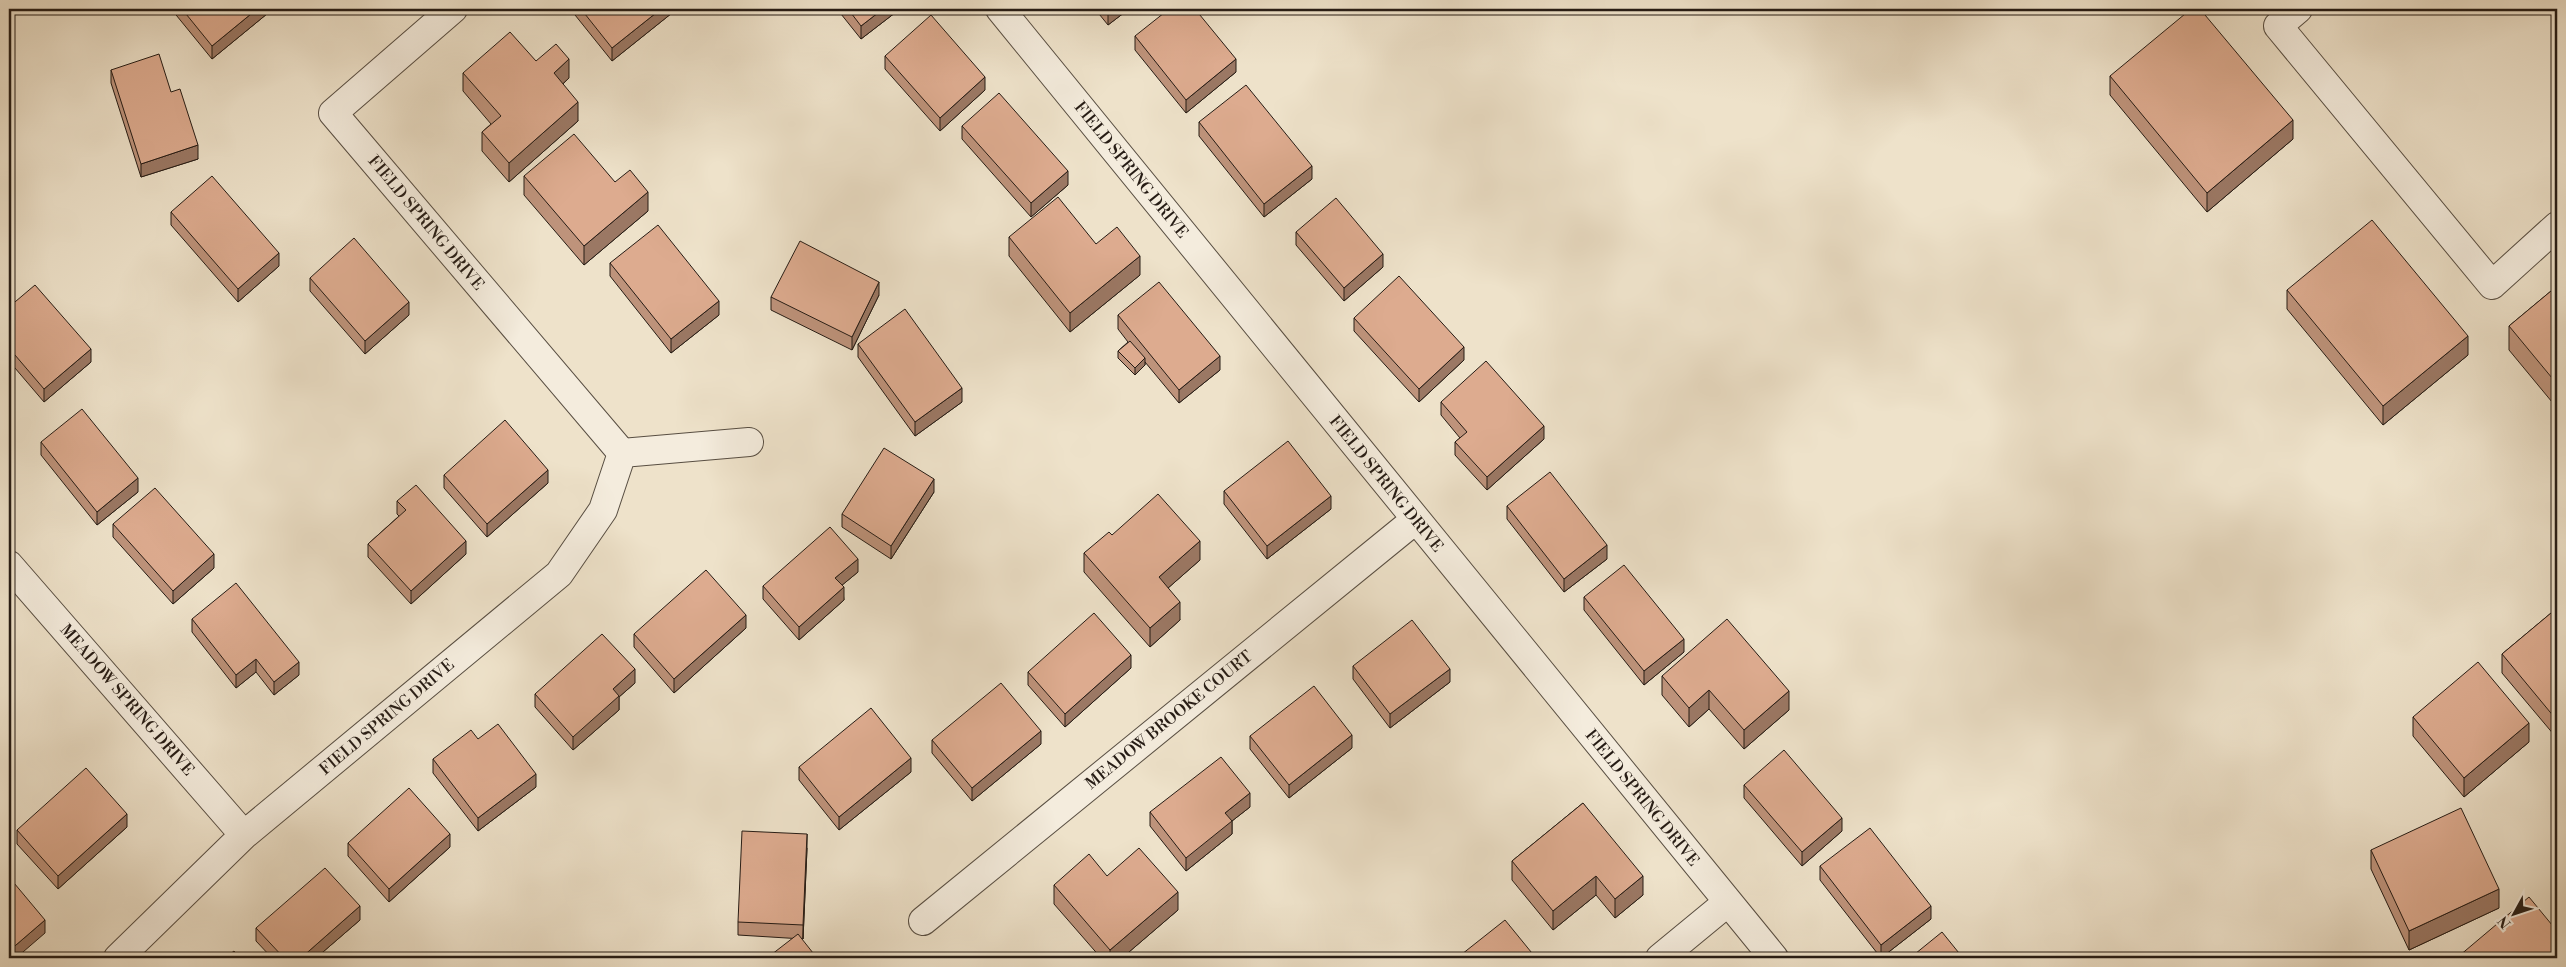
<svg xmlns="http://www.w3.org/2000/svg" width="2566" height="967" font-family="'Libre Bodoni',serif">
<rect width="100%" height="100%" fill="#eee2ca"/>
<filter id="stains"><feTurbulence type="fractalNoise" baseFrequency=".004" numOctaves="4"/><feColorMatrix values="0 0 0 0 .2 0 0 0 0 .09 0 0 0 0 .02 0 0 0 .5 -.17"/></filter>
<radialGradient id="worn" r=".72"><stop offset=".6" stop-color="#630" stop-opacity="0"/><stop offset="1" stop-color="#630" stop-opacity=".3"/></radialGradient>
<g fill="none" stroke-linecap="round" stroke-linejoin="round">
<defs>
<path id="street" d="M453,9l-120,104 289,340 127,-11
M1000,9l774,949
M2298,9l-20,17 214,259 65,-59
M9,565l235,270
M923,921l492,-401
M118,958l126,-123 315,-261 44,-64 19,-57
M1660,958l68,-56"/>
</defs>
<!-- street casing -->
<use href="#street" stroke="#584e42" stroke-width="30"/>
<!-- street -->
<use href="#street" stroke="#f4ecdd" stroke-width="28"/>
</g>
<!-- wall -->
<path fill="#be937b" stroke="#261c15" d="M172,9h101l-61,50 -40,-49z
M571,9h106l-65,52 -41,-51z
M837,9h63l-39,30z
M1095,9h34l-21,16z
M1135,36l101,36 -50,41 -51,-63z
M885,56l100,34 -45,41 -55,-62z
M536,61l33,17 -6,6 15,37 -69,61 -27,-31v-19l9,-8 -28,-33v-18z
M111,70l60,22 27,67 -57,18 -30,-94z
M2110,76l183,63 -86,73 -97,-117z
M1199,122l113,57 -48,38 -65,-81z
M962,126l106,59 -37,32 -69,-78z
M524,176l91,6 33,29 -64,54 -60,-70z
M171,212l108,54 -41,36 -67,-77z
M1296,232l87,35 -39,34 -48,-56z
M1009,237l87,7 44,31 -70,57 -61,-76z
M610,263l109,52 -48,38 -61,-77z
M310,278l99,37 -44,39 -55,-63z
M2557,286v122l-48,-58v-24z
M2287,290l181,65 -85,70 -96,-116z
M879,295l-27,55 -81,-40v-13z
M9,307l82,55 -47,40 -35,-41z
M1118,315l102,55 -41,33 -34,-41v3l-10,10 -17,-17v-7l10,-9 -10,-13z
M1354,318l110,42 -45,42 -65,-71z
M858,344l104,58 -47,34 -57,-79z
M1441,402l103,37 -57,51 -32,-35v-13l5,-4 -19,-23z
M41,442l97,50 -41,33 -56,-70z
M444,475l104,8 -61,54 -43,-49z
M1224,491l107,18 -64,50 -43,-55z
M934,492l-43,67 -49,-32v-13z
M397,501l69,53 -55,50 -43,-47v-13l31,-28 -2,-2z
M1507,506l100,53 -43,33 -57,-73z
M113,524l101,44 -41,36 -60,-67z
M1112,535l88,25 -32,28 12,32 -30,27 -66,-75v-19z
M858,572l-16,13 2,15 -45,40 -36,-41v-13z
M1584,597l100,55 -40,33 -60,-75z
M2557,608l-2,128 -53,-63v-19z
M192,619l107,56 -25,20 -18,-23 -20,16 -44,-56z
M746,628l-72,65 -40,-46v-13z
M1353,666l97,16 -60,46 -37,-49z
M1131,668l-66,59 -37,-42v-13z
M1662,676l127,34 -45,39 -35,-40 -20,18 -27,-32z
M635,683l-16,14v13l-46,40 -38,-43v-13z
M2413,717l116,25 -65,55 -51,-61z
M1250,736l102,12 -63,50 -39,-49z
M478,739l58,48 -58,44 -45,-58v-14z
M932,740l109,4 -69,57 -40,-48z
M799,767l112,5 -72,58 -40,-50z
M1744,785l98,46 -40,35 -58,-68z
M1583,803l60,92 -28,23 -19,-23 -43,35 -41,-50v-19z
M1250,807l-18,14v13l-46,37 -36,-45v-14z
M127,827l-69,62 -41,-45v-14z
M348,843l102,4 -61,55 -41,-46z
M807,848l-4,91 -65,-4v-13z
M2371,850l128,58 -90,42 -38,-81z
M1820,866l111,53 -50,39 -61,-78z
M1107,876l71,34 -56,48h-21l-47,-54v-19z
M360,920l-44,38h-44l-16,-17v-13z"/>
<!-- shaded-wall -->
<path fill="#9b7864" stroke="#261c15" d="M257,9h16l-61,50v-13z
M661,9h16l-65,52v-13z
M883,9h17l-39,30v-13z
M1112,9h17l-21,16v-13z
M569,59v19l-15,14v-19z
M1236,59v13l-50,41v-13z
M985,77v13l-45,41v-13z
M578,102v19l-69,61v-19z
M2293,120v19l-86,73v-19z
M198,145v14l-57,18v-13z
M1312,166v13l-48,38v-13z
M1068,171v14l-37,32v-14z
M648,192v19l-64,54v-19z
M279,253v13l-41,36v-13z
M1383,254v13l-39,34v-13z
M1140,256v19l-70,57v-19z
M879,282v13l-27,55v-13z
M719,301v14l-48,38v-14z
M409,302v13l-44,39v-13z
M2468,336v19l-85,70v-19z
M1464,347v13l-45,42v-13z
M91,349v13l-47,40v-13z
M1220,356v14l-41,33v-13z
M1145,358v7l-10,10v-7z
M962,388v14l-47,34v-14z
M1544,426v13l-57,51v-13z
M548,470v13l-61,54v-13z
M138,478v14l-41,33v-13z
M934,479v13l-43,67v-13z
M1331,496v13l-64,50v-13z
M466,541v13l-55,50v-13z
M1200,541v19l-41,36v-19z
M1607,545v14l-43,33v-13z
M214,554v14l-41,36v-13z
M858,559v13l-23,19v-13z
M844,587v13l-45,40v-13z
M1180,602v18l-30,27v-19z
M746,615v13l-72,65v-14z
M1684,639v13l-40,33v-14z
M1131,655v13l-66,59v-13z
M256,659v13l-20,16v-13z
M299,662v13l-25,20v-13z
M635,669v14l-16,14v13l-46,40v-13l40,-48z
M1450,669v13l-60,46v-14z
M1709,690v19l-20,18v-19z
M1789,691v19l-45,39v-19z
M2557,716v19l-2,1v-18z
M2529,723v19l-65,55v-19z
M1041,731v13l-69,57v-13z
M1352,735v13l-63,50v-13z
M911,758v14l-72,58v-13z
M536,774v13l-58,44v-13z
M1250,793v14l-18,14v13l-46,37v-13l39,-45z
M127,814v13l-69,62v-13z
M1842,818v13l-40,35v-14z
M450,834v13l-61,55v-13z
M807,834v14l-4,91v-14z
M1596,876v19l-43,35v-19z
M1643,876v19l-28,23v-19z
M2499,889v19l-90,42v-19z
M1178,892v18l-56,48h-12v-8z
M360,906v14l-44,38h-15z
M1931,906v13l-50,39v-13z
M45,920v13l-29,25h-7v-7z"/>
<!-- building -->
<path fill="#ddab8f" stroke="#261c15" d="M182,9h75l-45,37z
M581,9h80l-49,39z
M848,9h35l-22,17z
M1106,9h6l-4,3z
M1169,9h26l41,50 -50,41 -51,-64z
M2191,9h9l93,111 -86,73 -97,-117z
M931,15l54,62 -45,41 -55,-62z
M510,32l26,29 20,-17 13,15 -15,14 24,29 -69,61 -27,-31 19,-16 -38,-43z
M159,54l12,38 9,-3 18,56 -57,19 -30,-94z
M1246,85l66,81 -48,38 -65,-82z
M999,93l69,78 -37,32 -69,-77z
M574,134l41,48 15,-12 18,22 -64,54 -60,-70z
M212,176l67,77 -41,36 -67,-77z
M1058,197l38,47 21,-17 23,29 -70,57 -61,-76z
M1336,198l47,56 -39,34 -48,-56z
M2372,220l96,116 -85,70 -96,-116z
M658,225l61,76 -48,38 -61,-76z
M354,238l55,64 -44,39 -55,-63z
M800,241l79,41 -27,55 -81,-40z
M1399,276l65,71 -45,42 -65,-71z
M1159,282l61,74 -41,34 -61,-75z
M35,285l56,64 -47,40 -35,-41v-41z
M2557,286v98l-48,-58z
M905,309l57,79 -47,34 -57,-78z
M1130,341l15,17 -10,10 -17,-17z
M1486,361l58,65 -57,51 -32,-35 12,-10 -26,-30z
M82,409l56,69 -41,34 -56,-70z
M505,420l43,50 -61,54 -43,-49z
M1288,441l43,55 -64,50 -43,-55z
M884,448l50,31 -43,67 -49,-32z
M1550,472l57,73 -43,34 -57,-73z
M416,485l50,56 -55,50 -43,-47 38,-34 -9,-9z
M155,488l59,66 -41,37 -60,-67z
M1158,494l42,47 -41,36 21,25 -30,26 -66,-75 25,-21 3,3z
M830,527l28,32 -23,19 9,9 -45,40 -36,-41z
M1624,565l60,74 -40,32 -60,-74z
M706,570l40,45 -72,64 -40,-45z
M236,583l63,79 -25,20 -18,-23 -20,16 -44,-56z
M2557,608v108l-2,2 -53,-64z
M1094,613l37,42 -66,59 -37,-42z
M1727,619l62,72 -45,39 -35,-40 -20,18 -27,-32z
M1412,620l38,49 -60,45 -37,-48z
M602,634l33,35 -22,20 6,7 -46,41 -38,-43z
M2478,662l51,61 -65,55 -51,-61z
M1001,683l40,48 -69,57 -40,-48z
M1314,686l38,49 -63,50 -39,-49z
M871,708l40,50 -72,59 -40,-50z
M498,724l38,50 -58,44 -45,-59 38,-29 7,9z
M1784,750l58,68 -40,34 -58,-67z
M1221,757l29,36 -25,20 7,8 -46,37 -36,-46z
M86,768l41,46 -69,62 -41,-46z
M409,788l41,46 -61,55 -41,-46z
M1583,803l60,73 -28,23 -19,-23 -43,35 -41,-50z
M2461,808l38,81 -90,42 -38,-81z
M1870,828l61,78 -50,39 -61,-79z
M742,831l65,3 -4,91 -65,-3z
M1139,848l39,44 -68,58 -56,-65 35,-31 18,22z
M325,868l35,38 -59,52h-17l-28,-30z
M9,877l36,43 -36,31z
M2529,897l28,34v27h-96l-2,-2z
M1505,920l31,38h-79z
M1942,932l21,26h-53z
M798,934l19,24h-50z
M234,951l6,7h-15z"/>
<g text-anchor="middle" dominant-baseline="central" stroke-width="4" stroke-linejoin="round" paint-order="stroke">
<!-- street labels -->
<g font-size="16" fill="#261c15" stroke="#f4ecdd">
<text transform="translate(1131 170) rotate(51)">FIELD SPRING DRIVE</text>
<text transform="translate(426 223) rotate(50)">FIELD SPRING DRIVE</text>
<text transform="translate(1386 484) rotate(51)">FIELD SPRING DRIVE</text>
<text transform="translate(127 700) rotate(49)">MEADOW SPRING DRIVE</text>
<text transform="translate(387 717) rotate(-40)">FIELD SPRING DRIVE</text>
<text transform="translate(1169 720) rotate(-39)">MEADOW BROOKE COURT</text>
<text transform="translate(1642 798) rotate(51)">FIELD SPRING DRIVE</text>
</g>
</g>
<!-- margin -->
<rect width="2566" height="967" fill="none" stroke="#eee2ca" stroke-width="30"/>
<rect x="10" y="10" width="2546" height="947" fill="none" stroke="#261c15" stroke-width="2.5"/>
<rect x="15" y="15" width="2536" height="937" fill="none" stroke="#261c15"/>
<!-- north arrow -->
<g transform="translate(2514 914) rotate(230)" stroke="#f4ecdd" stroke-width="4" paint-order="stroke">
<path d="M0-4L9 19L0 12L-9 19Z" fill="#261c15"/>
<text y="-8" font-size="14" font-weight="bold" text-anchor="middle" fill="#261c15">N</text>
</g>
<rect width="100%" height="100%" filter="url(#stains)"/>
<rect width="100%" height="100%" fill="url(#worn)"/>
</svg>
